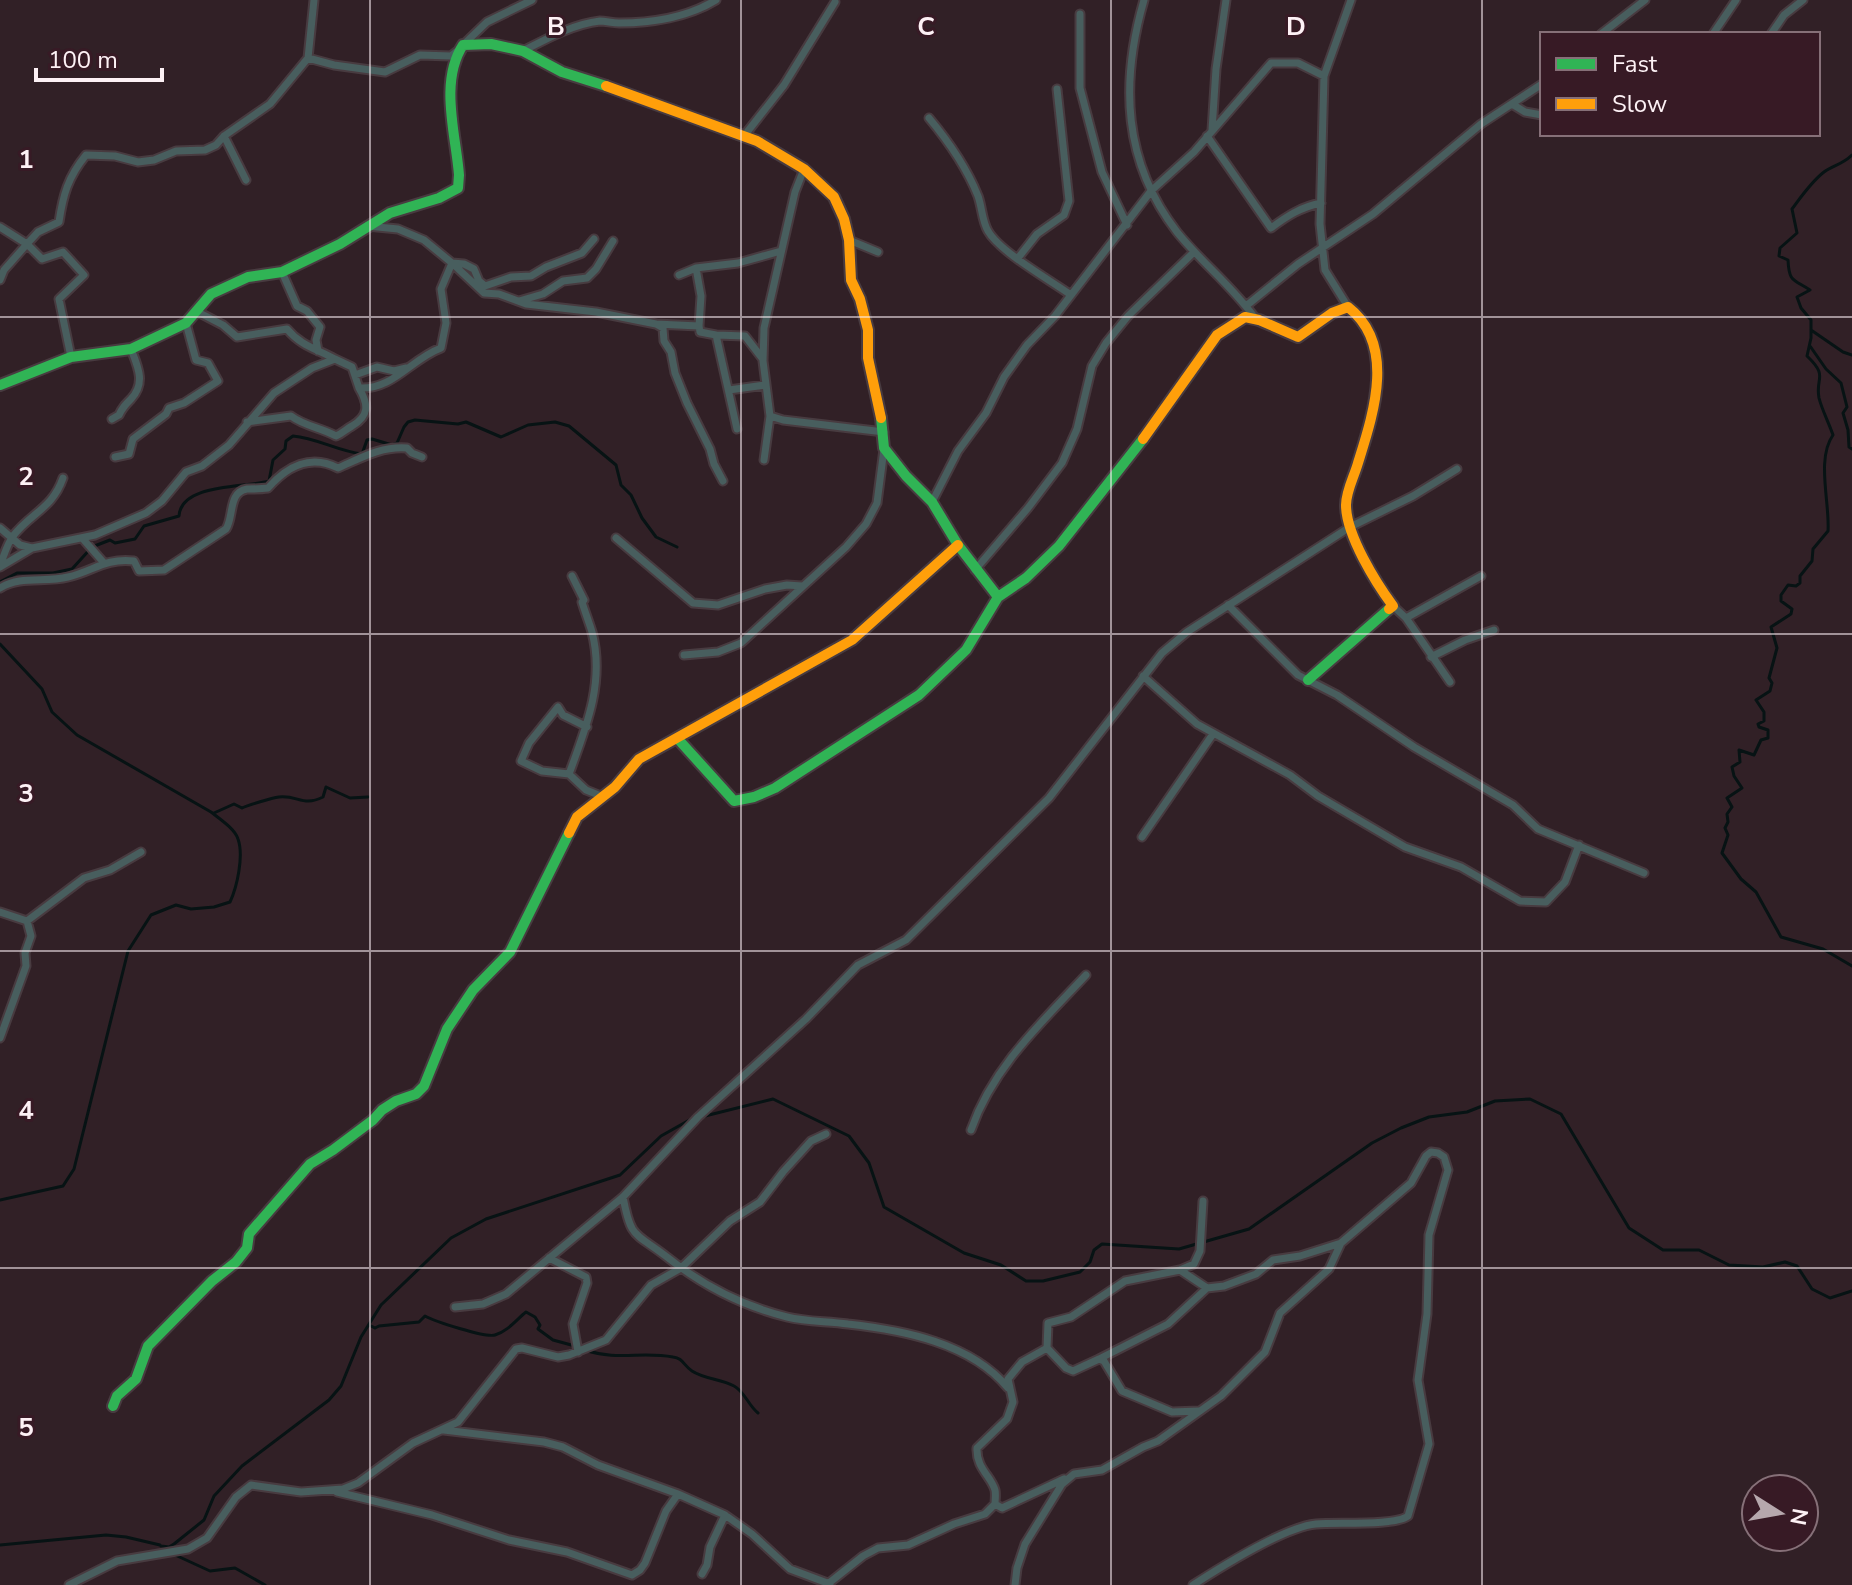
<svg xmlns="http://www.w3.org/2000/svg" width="1852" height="1585" font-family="'Nunito Sans',sans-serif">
<rect width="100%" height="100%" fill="#312026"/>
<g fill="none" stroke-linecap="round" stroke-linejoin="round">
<!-- stream -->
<path stroke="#071314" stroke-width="3" d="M1852,155c-10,10 -19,10 -28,17 -13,10 -23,25 -32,37l5,24 -17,15 -1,8 9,4c1,22 5,19 22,30l-13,7 4,11 10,12v18l-4,18c22,21 8,21 12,42 3,12 10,25 14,37 -17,24 -3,68 -5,96l-15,18 -1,12 -12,15v7l-4,3 -8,-1 -7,10v6l11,8 -1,5 -20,13 6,21 -8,30 3,5 -2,8 -14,9 8,12v9l-6,3 1,3 9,3v8l-7,2 -7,15 -15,-5 1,12 -8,5 2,9 8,12 -15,10 5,9 -5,7 1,8 -3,6 3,7 -6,18 19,26 15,13 25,45 42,12 29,17
M1811,330l32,22 9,3
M1810,346l16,23 15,14 6,24 -4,6 5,17 1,17 3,2
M0,582l17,-9h36l19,-4 20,-22 18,-7 5,3 20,-4 9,-13 35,-10c2,-33 66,-28 90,-35l4,-21 12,-11 1,-8 7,-5c24,2 44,15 69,18l5,-14 5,-1 20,6 5,-2 7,-16 4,-5 7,-2 43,4 8,-2 35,15 27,-12 27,-3 14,4 47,39 5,20 10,10 11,23 14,19 21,10
M0,644l42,45 10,23 25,23 134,77c9,7 24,17 27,27 6,17 -1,48 -8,63l-16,5 -23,2 -15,-4 -25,10 -23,36 -54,218 -11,17 -63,14
M214,813l20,-9 8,4c6,-3 30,-10 37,-11 19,-2 24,10 44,0l3,-10 24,11 18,-1
M701,1117l72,-18 76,37 20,27 15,44 80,46 37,12 25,16h17l37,-9 10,-10 4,-12 8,-6 77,5 70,-20 123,-86 29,-15 28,-11 38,-5 28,-11 35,-2 31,15 68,114 34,22h36l30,15 34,2 22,-5 12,4 15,23 18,9 22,-7
M369,1325l6,3 4,-2 40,-4 6,-6c9,5 60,22 70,19 13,-4 21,-15 31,-23l9,5 5,8 -2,4 15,11 22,6
M585,1350c33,11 56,1 88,7 10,1 11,9 19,14 12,8 29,8 42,15 11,6 14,19 24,27
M0,1545l106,-10 20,2 34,8
M161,1546l8,1 5,-3 30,-24 10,-24 28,-30 87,-66 12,-14 20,-49 20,-32 70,-67 35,-19 134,-44 41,-39 32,-18
M173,1554l37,17 25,-3 30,17"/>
<defs>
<path id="street" d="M1144,0c-24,83 -21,162 33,232 24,30 55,54 78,86
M1080,14v74l22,84 25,53
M1601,34l44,-34
M1713,34l23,-34
M1771,34l13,-19 19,-15
M463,45l24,-23 45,-22
M523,51c23,-12 50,-27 77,-30 6,0 12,2 19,2 32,0 69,-6 97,-23
M308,58l6,-58
M1512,104l13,8 17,3
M929,118c20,24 37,48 49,78 4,11 4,25 10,35 12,21 62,49 83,64
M1212,130l4,-61 10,-69
M224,136l22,44
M744,136l40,-51 51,-83
M1207,136l64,92c16,-12 30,-21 50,-25
M367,226l31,3 26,11 28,23 12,1 10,5 5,12 6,5 26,-9 20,-1 15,-9 36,-14 12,-14
M0,227l27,17 -23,26 -4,10
M849,240l29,12
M1018,258l19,-24 27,-19 5,-14 -12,-112
M696,268l5,28 -2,30
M282,272l15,34 10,5 13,16 -4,13 2,11
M679,275l17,-7 42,-5 43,-12
M519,301l24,-7 20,-13 24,-3 9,-9 17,-28
M1246,306l52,-42 75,-50 108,-90 61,-40
M1348,307l-23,-37 -5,-46 4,-148 27,-76
M196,311l27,14 14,12 50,-8c14,17 30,20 48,30
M656,324l43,2 1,6 16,3 21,94
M716,335l29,1 17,22
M71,357l-12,-58 25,-24 -21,-23 -21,7 -15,-15 11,-12 21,-10c4,-27 9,-45 27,-67l29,1 23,6 16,-2 22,-9 29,-1 11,-5 8,-9 46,-32 38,-46 26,7 51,7 35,-17 31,1 5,-4
M355,375l22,-8 17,4 12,-3
M729,390l36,-5
M770,416l13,4 101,12
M112,419l7,-4c3,-7 6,-10 12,-16 15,-16 7,-32 0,-50
M247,422l44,-6c13,10 31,12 45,20 7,-3 10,-7 16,-10 17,-10 17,-21 7,-38
M115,457l14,-3 4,-15 33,-25 3,-6 15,-5 34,-22 -10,-18 -12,-3 -10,-37
M764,460l6,-44 -7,-55 1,-33 31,-136 9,-23
M932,502l26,-51 28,-38 18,-36 23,-32 28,-29 96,-125 43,-39 77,-89h27l26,13
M0,528l20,17 12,3
M616,538l77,65 25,2 47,-16 22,-4 15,1
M83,539l21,24
M0,565c4,-9 7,-21 13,-29 19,-24 39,-27 50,-58
M0,567l32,-19 63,-13 51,-22 16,-12 24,-29 16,-6 27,-21 45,-52 38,-25 23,-9 17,8 7,21c34,2 52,-29 82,-40l5,-25 -5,-34 11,-26 32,30 15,1 27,10 70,8 60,12 7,4 1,13 7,11 4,21 12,30 23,46 4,15 9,17
M975,570l53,-62 34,-45 15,-34 15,-63 14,-23 22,-27 66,-64
M572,576l12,24 -2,2c3,10 7,20 10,30 13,50 -6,96 -23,142l17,16 15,6
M0,588c21,-13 45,-5 68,-11 26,-6 36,-19 66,-16l5,10 25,-1 62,-41c8,-12 2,-37 21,-40 7,0 14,0 21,-1 19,-22 43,-34 70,-20 23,-10 43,-22 69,-20l5,5 10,4
M1228,605l70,70 39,20 77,52 99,58 25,24 106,44
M1393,606l13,12 44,64
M1406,618l75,-42
M684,655l34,-3 23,-9 105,-96 20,-23 11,-21 7,-54
M1431,657l34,-17 29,-10
M1143,676l54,48 93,51 28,21 87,51 56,20 59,34 26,1 19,-20 14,-37
M569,774l-27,-3 -21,-10 8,-18 29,-36 5,8 24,12
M1142,837l71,-103
M0,912l27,9
M27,921l57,-43 26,-8 31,-18
M0,1038l26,-72 -1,-13 6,-17 -4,-15
M971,1130c22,-63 70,-107 115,-155
M623,1197c8,43 12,35 44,60 35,28 76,49 120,60 20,5 40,4 61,7 55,6 123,19 160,64
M549,1258l37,19 1,6 -14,41 5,28
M1180,1270l27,18 17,-2 32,-12 17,-14 27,-4 41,-13 70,-60 15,-27 5,-4 7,1 6,4 4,13 -19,65 -2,79 -9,66 11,64 -21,72c-13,10 -72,6 -92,8 -32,3 -95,43 -123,61
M455,1307l28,-3 23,-10 117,-97 75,-80 108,-98 52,-54 48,-25 143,-142 113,-145 25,-21 163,-105 63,-31 44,-27
M1047,1348l19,20 7,3 26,-12 5,2 18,30 50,21 27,-1
M1099,1359l69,-35 39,-36
M444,1430l100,12 19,5 35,18 80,29 47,21 27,19 38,35 40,15
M337,1492l95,23 77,25 58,12 65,23 8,-5 5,-7 21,-52 12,-17
M995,1504l7,4 62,-29
M702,1574l5,-9 3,-18 15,-32
M829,1583l34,-27 15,-8 30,-3 46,-21 31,-10 10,-10c0,-4 1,-9 0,-14 -4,-14 -19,-22 -18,-42l30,-29 6,-17 -5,-23 14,-17 25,-14 1,-25 23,-6 54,-36 55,-11 14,-6 6,-13 3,-50
M69,1585l48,-24 71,-12 19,-11 29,-41 15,-12 50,7 42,-3 15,-6 55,-40 45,-21 58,-73 6,-1 36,9 11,-2 37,-15 45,-55 30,-17 49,-47 30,-19 23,-30 28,-31 15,-7
M1015,1585l2,-17 8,-24 37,-60 12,-10 28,-4 41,-23 15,-6 63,-45 44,-44 15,-39 49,-44 12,-26"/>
<path id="fast" d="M0,385l71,-28 60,-8 55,-26 25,-29 37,-17 34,-5 58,-28 50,-31 49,-15 19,-10 1,-13c-3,-40 -20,-93 4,-130l28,-1 32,7 39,21 44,14
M881,418l3,30 22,28 26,26 26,43 40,52
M1308,680l81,-71
M678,739l56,62 20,-4 21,-9 144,-93 47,-45 32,-53 28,-19 33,-32 84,-107
M113,1406l4,-10 19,-17 12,-33 64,-65 24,-19 11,-14 2,-14 61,-70 23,-14 40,-30 9,-10 14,-9 20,-7 8,-8 23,-57 26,-39 37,-38 59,-119"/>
<path id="slow" d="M606,86l151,55 47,28 30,28 10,22 5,21 2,40 9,19 8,31v28l13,60
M1143,439l74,-104 28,-18 14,3 39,17 34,-24 16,-6c49,38 25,108 10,156 -4,14 -12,28 -12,42 0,30 30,78 47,101l-4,3
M569,833l8,-16 38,-30 24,-28 213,-119 106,-95"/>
</defs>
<!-- street casing -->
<use href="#street" stroke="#483b40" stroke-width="11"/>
<!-- fast casing -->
<use href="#fast" stroke="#483b40" stroke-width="14"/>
<!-- slow casing -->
<use href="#slow" stroke="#483b40" stroke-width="14"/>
<!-- street -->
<use href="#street" stroke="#485e5e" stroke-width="7"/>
<!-- fast -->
<use href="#fast" stroke="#30b455" stroke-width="10"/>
<!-- slow -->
<use href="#slow" stroke="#ff9f0a" stroke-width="10"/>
</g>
<!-- grid -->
<path fill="none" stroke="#fdf1f5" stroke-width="2" stroke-opacity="0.55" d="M370,0v1585M741,0v1585M1111,0v1585M1482,0v1585M0,317h1852M0,634h1852M0,951h1852M0,1268h1852"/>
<g font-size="26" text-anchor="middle" font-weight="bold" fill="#fdf1f5" stroke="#371a25" stroke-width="6" stroke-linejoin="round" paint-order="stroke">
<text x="556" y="35">B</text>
<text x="926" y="35">C</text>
<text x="1296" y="35">D</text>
<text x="26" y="168">1</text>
<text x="26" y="485">2</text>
<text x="26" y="802">3</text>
<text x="26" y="1119">4</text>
<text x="26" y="1436">5</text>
</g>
<!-- legend -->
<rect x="1540" y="32" width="280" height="104" fill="#371a25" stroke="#867078" stroke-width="2"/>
<rect x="1556" y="58" width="40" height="12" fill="#30b455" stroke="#867078" stroke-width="2"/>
<text x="1612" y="72" font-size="24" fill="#fdf1f5">Fast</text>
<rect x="1556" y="98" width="40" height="12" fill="#ff9f0a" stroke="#867078" stroke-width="2"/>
<text x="1612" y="112" font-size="24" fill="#fdf1f5">Slow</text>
<!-- north arrow -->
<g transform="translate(1780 1513) rotate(101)"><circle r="38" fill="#371a25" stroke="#867078" stroke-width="2"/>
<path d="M0-6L14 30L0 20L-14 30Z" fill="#b6a8ad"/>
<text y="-12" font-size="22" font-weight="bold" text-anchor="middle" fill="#fdf1f5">N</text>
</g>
<!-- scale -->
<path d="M36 68v12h126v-12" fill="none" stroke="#fdf1f5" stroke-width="4"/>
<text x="48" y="68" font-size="24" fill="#fdf1f5" stroke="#371a25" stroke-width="6" paint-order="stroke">100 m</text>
</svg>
